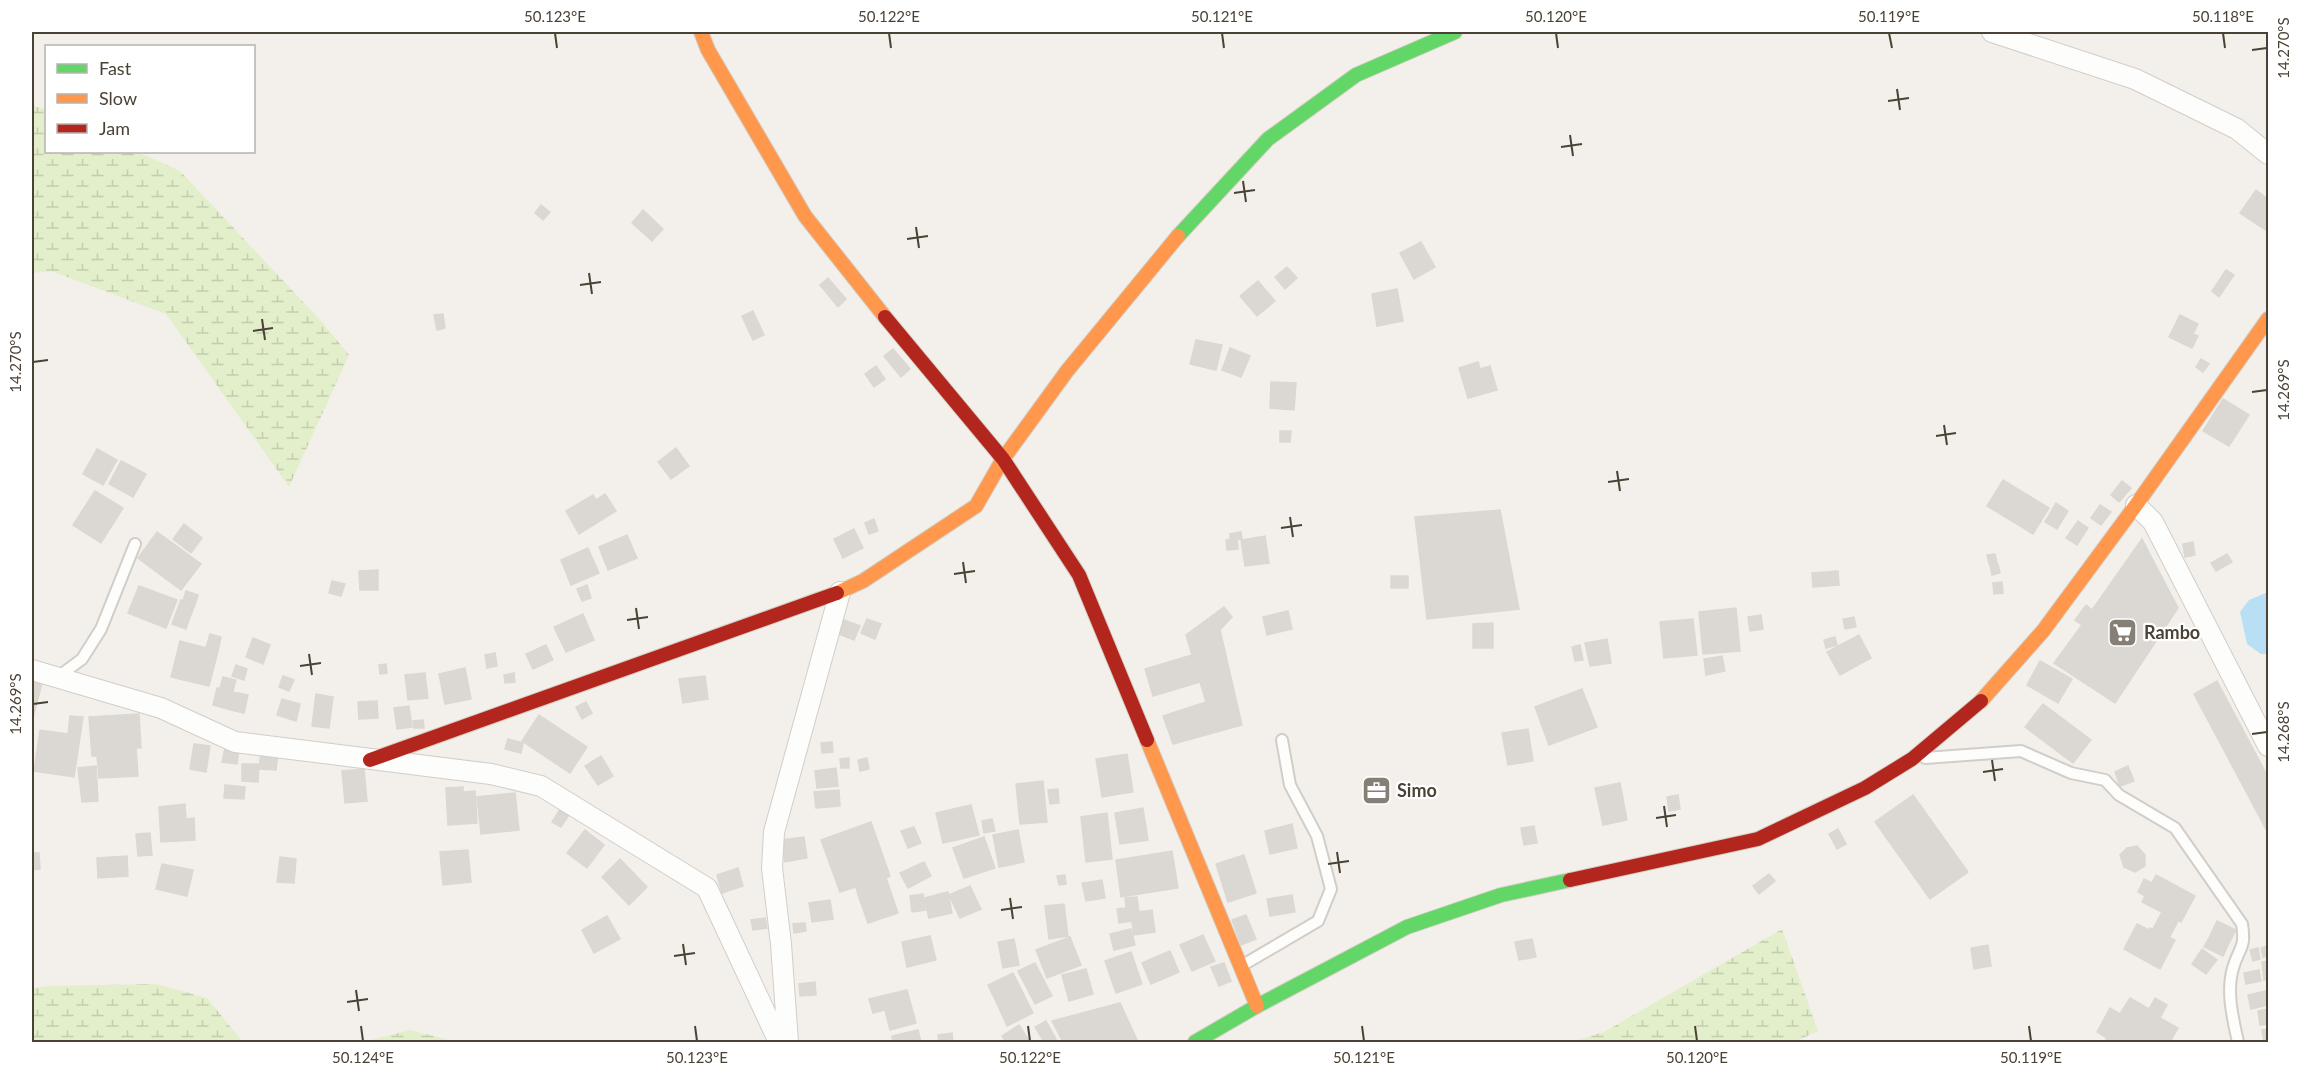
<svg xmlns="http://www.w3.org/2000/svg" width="2300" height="1074" font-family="Lato,sans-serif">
<defs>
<pattern id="wetland-marsh" width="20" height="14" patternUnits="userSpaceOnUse" patternTransform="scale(1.5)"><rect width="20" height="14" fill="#e2efca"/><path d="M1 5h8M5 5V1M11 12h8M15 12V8" fill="none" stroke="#c3ceae"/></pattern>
</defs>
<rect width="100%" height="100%" fill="#f3f0ec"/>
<!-- wetland -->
<path fill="url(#wetland-marsh)" d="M32,106l14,3v43h92l42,19 143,152 26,32 -60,132 -123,-173 -115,-43 -19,2z
M1782,929l36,102 -24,11h-224l34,-10z
M156,984l51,14 36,44h-211v-54l16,-2z
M410,1030l47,12h-94z"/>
<!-- water -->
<path fill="#b9dff4" d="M2268,592v62h-7l-14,-10 -7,-32 9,-12z"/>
<!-- building -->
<path fill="#dbd7d2" stroke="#dbd7d1" stroke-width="1.5" d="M2256,190l12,9 -1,32 -27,-18z
M541,205l9,7 -7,8 -8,-7z
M643,210l20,19 -11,12 -20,-18z
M1421,242l14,25 -21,12 -14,-26z
M1287,267l10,11 -12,11 -10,-12z
M2226,270l8,5 -15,22 -7,-6z
M828,278l18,21 -8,8 -18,-22z
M1258,281l17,20 -18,15 -17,-20z
M1397,289l6,32 -26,5 -5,-32z
M753,311l11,24 -11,5 -11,-24z
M443,314l2,14 -8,2 -3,-15z
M2180,315l18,9 -5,10 5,2 -6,12 -23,-11z
M1196,340l26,5 -6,25 -26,-6z
M1230,348l20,8 -9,21 -19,-7z
M893,349l17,20 -9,8 -17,-21z
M2201,359l8,5 -6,8 -7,-5z
M1478,362l2,7 10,-3 7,24 -29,8 -9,-30z
M876,366l9,13 -11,8 -9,-13z
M1271,382l25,1 -2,27 -24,-2z
M2223,399l26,16 -20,31 -26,-15z
M1280,431h11l-1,11h-10z
M676,448l13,18 -18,13 -13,-17z
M97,449l20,11 -14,25 -20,-11z
M121,461l25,13 -13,23 -24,-13z
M2003,480l46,28 -16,26 -46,-28z
M2122,481l9,7 -12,14 -8,-7z
M95,491l28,17 -22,35 -28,-18z
M605,494l11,17 -37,23 -13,-23 27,-16 3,5z
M2056,503l12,8 -11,18 -12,-7z
M2100,505l11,7 -10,13 -10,-7z
M1500,510l19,99 -92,10 -12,-102z
M874,519l4,12 -9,3 -4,-11z
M2078,521l10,7 -11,17 -11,-7z
M184,524l18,14 -11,15 -18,-14z
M854,529l9,19 -20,10 -9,-19z
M157,532l21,15 -20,26 -20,-15z
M1241,532l1,7 -12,1v-6z
M627,535l10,23 -29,12 -9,-23z
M1265,536l4,27 -24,3 -4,-26z
M1237,539l1,10 -11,1 -1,-10z
M2142,539l36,69 -63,95 -61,-40 28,-38 -7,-5 11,-15 6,5z
M2193,542l2,13 -10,2 -2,-13z
M178,547l23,17 -20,26 -23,-17z
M588,548l11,25 -28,12 -10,-25z
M1995,554l2,9 -8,1 -2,-9z
M2227,554l5,8 -16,9 -5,-8z
M1998,564l2,9 -8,2 -2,-10z
M378,570v20h-18l-1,-19z
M1838,571l1,14 -26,2 -1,-14z
M1391,576h17v12h-17z
M332,581l13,3 -4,12 -12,-3z
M2002,582l1,11 -9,1 -1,-11z
M587,585l4,13 -9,3 -5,-12z
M139,586l38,14 -11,28 -38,-15z
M186,591l12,4 -3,10 -12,-4z
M181,600l14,5 -5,12 -14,-4z
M1224,607l8,10 -12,13 22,95 -69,19 -10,-28 43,-14 -20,-67z
M1736,608l4,43 -37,3 -4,-42z
M1288,611l4,18 -25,6 -4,-18z
M176,613l14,4 -4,12 -14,-5z
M583,614l11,26 -28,12 -12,-25z
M1761,615l2,14 -13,2 -2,-14z
M1854,617l2,10 -11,2 -2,-10z
M839,618l21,8 -6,14 -20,-8z
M867,619l14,5 -6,15 -14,-6z
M1693,619l4,36 -33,3 -4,-36z
M1493,623v25h-20v-24z
M210,634l11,3 -3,14 -12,-3z
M1859,635l12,23 -31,17 -13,-23z
M1835,637l2,8 -11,3 -2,-8z
M253,638l17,7 -7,19 -17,-7z
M1607,639l4,24 -21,3 -5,-23z
M180,641l38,10 -9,35 -38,-9z
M546,645l7,15 -20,9 -7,-15z
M1580,645l3,15 -8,1 -3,-14z
M495,653l2,13 -10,2 -2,-13z
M1192,655l8,27 -47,14 -8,-27z
M1722,656l3,15 -19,4 -2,-16z
M2040,661l32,18 -14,24 -31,-18z
M386,664l1,9 -7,1 -1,-9z
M236,665l11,4 -3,11 -12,-4z
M465,668l6,31 -26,5 -6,-30z
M425,673l3,25 -20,2 -3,-25z
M514,673l1,9 -10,1 -1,-8z
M283,676l11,4 -5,11 -10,-4z
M705,676l3,23 -25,4 -4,-24z
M223,677l13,3 -3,11 -13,-3z
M32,681l10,2 -9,35h-1z
M2217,681l51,96v56l-74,-139z
M217,688l22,5 -4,18 -22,-6z
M1582,689l15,38 -48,18 -14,-38z
M239,693l9,2 -4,18 -9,-2z
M316,694l17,3 -4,31 -17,-2z
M282,699l18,5 -4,17 -19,-6z
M377,701l1,17 -19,1 -1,-17z
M586,702l6,11 -10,6 -6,-12z
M2043,704l48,36 -18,23 -48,-36z
M409,706l3,21 -15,2 -3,-21z
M139,714l2,34h-5l2,28 -39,2 -2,-22h-5l-3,-39z
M539,715l48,32 -17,26 -48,-32z
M70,716l13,1 -9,60 -40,-6 6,-41 28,4z
M423,720l1,8h-10l-1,-7z
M1528,729l5,32 -25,4 -6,-32z
M508,739l15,4 -2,10 -16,-4z
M832,742l1,10 -11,1 -1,-10z
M194,744l16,2 -4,26 -16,-3z
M225,748l14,2 -2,14 -15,-2z
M261,751l17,2 -2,17 -17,-1z
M1127,754l6,38 -31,5 -6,-38z
M601,756l12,20 -15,9 -13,-19z
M849,758v10h-8l-1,-9z
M867,758l2,11 -9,2 -2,-11z
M242,764h17l-1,18 -16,-1z
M96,766l2,35 -16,1 -4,-34z
M2128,766l6,15 -14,5 -5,-14z
M836,768l2,18 -21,2 -2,-17z
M364,769l3,32 -22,2 -3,-32z
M1043,781l4,41 -27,2 -4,-40z
M1620,783l7,37 -24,5 -8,-37z
M225,785l20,2 -1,12 -20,-1z
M463,787v5l12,-1 2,32 -29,2 -2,-37z
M1058,789l1,14 -9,1 -2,-14z
M839,790l1,16 -24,2 -2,-16z
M515,793l4,37 -38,4 -4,-37z
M1678,795l2,14 -11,2 -2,-14z
M1913,795l55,77 -38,27 -55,-77z
M185,804l1,15 8,-1 1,22 -34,2 -2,-35z
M971,805l8,30 -36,8 -7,-30z
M1143,808l5,32 -28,4 -5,-31z
M560,809l9,6 -8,12 -9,-5z
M1107,813l5,46 -26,3 -5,-45z
M992,819l3,12 -11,2 -2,-12z
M871,822l19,54 -4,2 2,6 -30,11 -2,-8 -16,5 -19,-52z
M1292,824l5,24 -27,6 -5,-23z
M1534,826l3,17 -13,2 -3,-17z
M914,827l7,16 -13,5 -7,-17z
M1838,829l8,15 -9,5 -8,-15z
M585,830l19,15 -17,23 -20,-15z
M1018,830l6,32 -25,5 -6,-32z
M150,833l2,22 -14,1 -2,-22z
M804,837l3,21 -22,4 -4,-22z
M984,837l11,31 -31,10 -11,-30z
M2137,846l8,9v11l-10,6 -11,-5 -4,-12 7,-7z
M468,850l3,32 -28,3 -3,-33z
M1172,851l6,37 -57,9 -5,-37z
M32,853h7l1,16 -8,1z
M1244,855l12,38 -28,9 -12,-38z
M127,856l1,20 -30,2 -1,-20z
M280,857l16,2 -2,24 -17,-1z
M620,859l27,28 -18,18 -27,-28z
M924,862l7,14 -23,12 -8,-15z
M162,864l31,6 -6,26 -31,-7z
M738,868l5,18 -21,7 -5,-18z
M1769,874l6,7 -16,13 -6,-8z
M1065,875l1,9 -7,1 -2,-9z
M2156,875l39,21 -14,26 -39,-20 3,-6 -7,-4 6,-13 8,4z
M1102,880l3,18 -19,3 -4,-18z
M888,884l10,29 -30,10 -10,-28z
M970,886l11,23 -21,9 -11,-23z
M948,892l4,21 -23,5 -5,-20z
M923,894l2,16 -13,2 -2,-16z
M1292,895l3,17 -25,4 -3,-17z
M1137,897l3,23 -21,3 -2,-14 9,-1 -1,-10z
M830,900l3,19 -21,3 -3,-19z
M1064,904l4,32 -19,3 -4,-33z
M1152,910l3,22 -21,3 -2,-13 8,-2 -1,-8z
M2162,912l16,9 -9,17 -16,-9z
M1246,915l10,24 -15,6 -9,-25z
M607,916l13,23 -26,14 -12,-23z
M765,918l2,10 -14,2 -2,-10z
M2217,921l19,9 -8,15 -18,-9z
M805,923l1,8 -12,2 -1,-9z
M2137,924l12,6 1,-2 25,12 -15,29 -36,-20z
M1131,929l4,16 -21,5 -4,-16z
M1203,935l12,26 -23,10 -12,-26z
M930,936l6,24 -29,7 -5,-25z
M2210,936l18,9 -5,11 -19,-9z
M1070,937l11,28 -34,13 -11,-28z
M1014,939l5,26 -16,3 -5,-26z
M1532,939l4,18 -17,3 -4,-18z
M1988,945l3,21 -17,3 -3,-21z
M2267,946l1,10 -5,1 -2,-9z
M2258,948l2,11 -7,2 -3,-11z
M2202,949l15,11 -11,14 -14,-10z
M1170,951l9,21 -28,12 -9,-21z
M1131,952l11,32 -26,9 -11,-32z
M2268,961v18l-4,1 -2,-18z
M1035,963l17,33 -17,8 -17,-33z
M1224,963l7,18 -12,5 -8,-19z
M1086,969l7,25 -24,7 -7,-26z
M2259,970l2,11 -15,3 -2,-11z
M1013,973l11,22 -25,13 -11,-23z
M815,982l1,13 -16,1 -1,-12z
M907,990l9,33 -26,7 -5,-20 -12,3 -4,-14z
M2266,991l2,14 -17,4 -3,-14z
M1024,995l9,18 -26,13 -8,-18z
M2130,998l19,11 6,-11 12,7 -7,13 18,10 -8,14h-66l3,-4 -10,-6 13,-24 10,6z
M1120,1003l18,39h-75l-11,-21z
M2268,1009v15l-8,1 -2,-14z
M1046,1021l10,18 -6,3h-6l-9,-15z
M1019,1025l11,17h-24l-4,-6z
M2268,1029v13h-4l-2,-12z
M918,1030l3,12h-28l-1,-6z
M952,1033l1,9h-14l-1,-7z"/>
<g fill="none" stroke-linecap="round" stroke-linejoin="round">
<defs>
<path id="lane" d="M58,677l24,-18 19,-30 34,-85
M1925,758l96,-7 50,22 34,7 14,15 56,33 67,96c4,25 -3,23 -9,44 -7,24 0,51 5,74
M1243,965l75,-44 13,-32 -14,-53 -27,-51 -8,-45"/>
<path id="street" d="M1992,32l143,47 102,50 31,25
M2136,505l17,17 115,224
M32,670l129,38 74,34 256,32 50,12 166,102 72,154
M788,1042l-7,-98 -9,-76 2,-36 66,-240"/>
<path id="fast" d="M1178,236l90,-97 88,-64 99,-43
M1195,1042l62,-36 150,-79 94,-32 69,-15"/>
<path id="slow" d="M701,32l7,18 97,166 80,101
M837,593l26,-12 113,-75 27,-47 64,-88 111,-135
M1981,701l62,-70 93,-126 132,-186
M1147,740l110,266"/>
<path id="jam" d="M885,317l118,142 76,116 68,165
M370,760l467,-167
M1570,880l188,-41 107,-51 47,-29 69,-58"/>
</defs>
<!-- lane casing -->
<use href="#lane" stroke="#d1cec9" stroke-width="14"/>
<!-- street casing -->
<use href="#street" stroke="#d1cec9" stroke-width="22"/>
<!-- fast casing -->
<use href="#fast" stroke="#d3cdc2" stroke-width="16"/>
<!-- slow casing -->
<use href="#slow" stroke="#d3cdc2" stroke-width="16"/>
<!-- jam casing -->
<use href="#jam" stroke="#d3cdc2" stroke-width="16"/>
<!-- lane -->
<use href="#lane" stroke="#fdfdfc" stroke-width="10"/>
<!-- street -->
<use href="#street" stroke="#fdfdfc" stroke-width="20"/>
<!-- fast -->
<use href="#fast" stroke="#63d668" stroke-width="14"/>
<!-- slow -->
<use href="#slow" stroke="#ff974d" stroke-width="14"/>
<!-- jam -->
<use href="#jam" stroke="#b3261e" stroke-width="14"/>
</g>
<!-- ticks -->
<path fill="none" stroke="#4b4236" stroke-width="2" d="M555,33l2,15M889,33l2,15M1222,33l2,15M1556,33l2,15M1889,33l3,15M2223,33l2,15M2252,50l15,-2M1897,89l3,21M1888,101l21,-3M1570,135l3,21M1561,147l21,-3M1243,181l3,21M1234,193l21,-3M916,227l3,21M907,239l21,-3M589,273l3,21M580,285l21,-3M262,319l3,21M253,331l20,-3M33,362l15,-2M2252,392l15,-2M1944,425l3,20M1936,436l20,-3M1617,471l3,20M1608,482l21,-3M1290,517l3,20M1281,528l21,-3M963,562l3,21M954,574l21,-3M636,608l3,21M627,620l21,-3M309,654l3,21M300,666l21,-3M33,704l15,-2M2252,734l15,-2M1992,760l3,21M1983,772l20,-3M1664,806l3,21M1656,818l20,-3M1337,852l3,21M1328,864l21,-3M1010,898l3,21M1001,910l21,-3M683,944l3,21M674,956l21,-3M356,990l3,21M347,1002l21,-3M361,1026l2,15M695,1026l2,15M1028,1026l2,15M1362,1026l2,15M1695,1026l2,15M2029,1026l2,15"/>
<!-- icons -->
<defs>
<symbol id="supermarket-square" viewBox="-11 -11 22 22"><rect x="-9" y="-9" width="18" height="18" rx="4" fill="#867f76" stroke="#fff"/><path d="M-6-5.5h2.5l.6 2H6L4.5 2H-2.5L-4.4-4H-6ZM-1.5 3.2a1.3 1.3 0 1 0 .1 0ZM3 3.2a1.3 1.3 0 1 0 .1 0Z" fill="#fff"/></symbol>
<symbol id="office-square" viewBox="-11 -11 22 22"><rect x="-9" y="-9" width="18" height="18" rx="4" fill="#867f76" stroke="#fff"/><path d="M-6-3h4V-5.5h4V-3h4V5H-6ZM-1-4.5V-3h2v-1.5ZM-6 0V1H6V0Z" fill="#fff"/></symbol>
</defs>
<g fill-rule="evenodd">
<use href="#supermarket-square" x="2106" y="616" width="33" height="33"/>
<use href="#office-square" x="1360" y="774" width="33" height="33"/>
</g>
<g text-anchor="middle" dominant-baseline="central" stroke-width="4.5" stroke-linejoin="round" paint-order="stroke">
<!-- poi labels -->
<g font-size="18" font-weight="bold" fill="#4b4236" stroke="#fff" text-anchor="start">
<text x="2144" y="632">Rambo</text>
<text x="1397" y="790">Simo</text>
</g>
</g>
<!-- border -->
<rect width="2300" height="1074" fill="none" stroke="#ffffff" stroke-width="66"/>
<!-- legend -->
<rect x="45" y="45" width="210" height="108" fill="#ffffff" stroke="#b7b3af" stroke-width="1.5"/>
<rect x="57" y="64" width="30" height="9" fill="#63d668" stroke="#b7b3af" stroke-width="1.5"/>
<text x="99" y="75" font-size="18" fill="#4b4236">Fast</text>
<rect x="57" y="94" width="30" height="9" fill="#ff974d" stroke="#b7b3af" stroke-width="1.5"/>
<text x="99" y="105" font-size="18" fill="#4b4236">Slow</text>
<rect x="57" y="124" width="30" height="9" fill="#b3261e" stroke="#b7b3af" stroke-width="1.5"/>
<text x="99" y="135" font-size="18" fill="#4b4236">Jam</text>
<rect x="33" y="33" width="2234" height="1008" fill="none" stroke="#4b4236" stroke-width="2"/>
<g font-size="15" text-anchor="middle" fill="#4b4236">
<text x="555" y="22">50.123°E</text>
<text x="889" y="22">50.122°E</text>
<text x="1222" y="22">50.121°E</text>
<text x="1556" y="22">50.120°E</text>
<text x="1889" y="22">50.119°E</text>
<text x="2223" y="22">50.118°E</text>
<text transform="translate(2284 48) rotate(-90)" y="5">14.270°S</text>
<text transform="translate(16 362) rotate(-90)" y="5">14.270°S</text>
<text transform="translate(2284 390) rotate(-90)" y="5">14.269°S</text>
<text transform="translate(16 704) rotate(-90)" y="5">14.269°S</text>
<text transform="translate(2284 732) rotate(-90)" y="5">14.268°S</text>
<text x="363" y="1063">50.124°E</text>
<text x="697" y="1063">50.123°E</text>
<text x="1030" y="1063">50.122°E</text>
<text x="1364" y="1063">50.121°E</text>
<text x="1697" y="1063">50.120°E</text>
<text x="2031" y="1063">50.119°E</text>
</g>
</svg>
